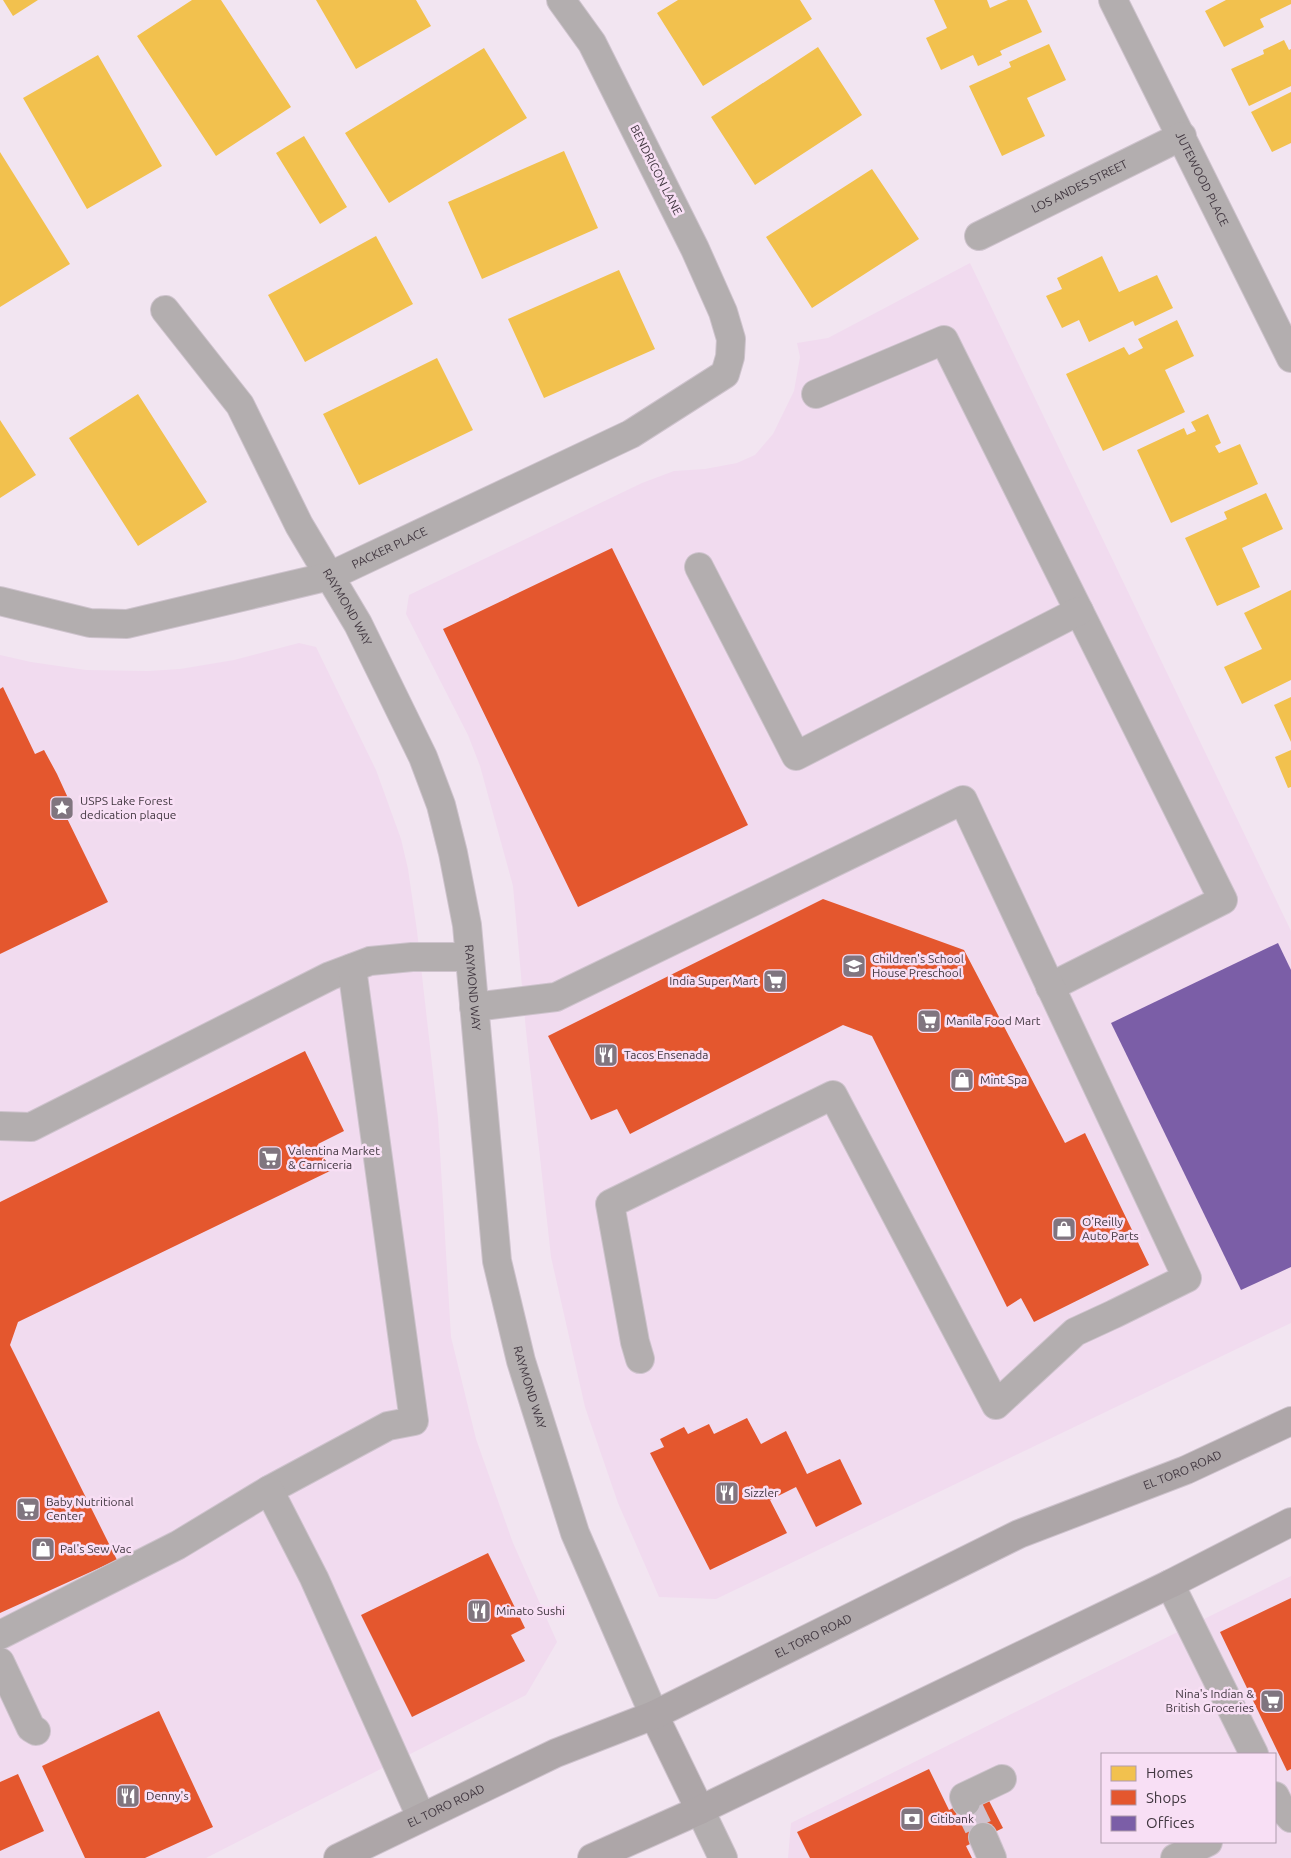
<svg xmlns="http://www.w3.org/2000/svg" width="1291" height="1858" font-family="Ubuntu,sans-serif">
<rect width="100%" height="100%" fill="#f2e5f1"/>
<!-- built -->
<path fill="#f1dbef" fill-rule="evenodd" d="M970 263 1291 931V1323L716 1599 659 1597 618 1503 585 1407 551 1257 526 1031 513 886 480 766 468 735 406 614 409 595 642 483 674 471 705 469 737 463 755 455 773 434 794 391 800 357 797 343 828 338Z
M299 643 316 647 376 770 401 839 408 869 417 931 438 1118 451 1337 476 1439 513 1543 557 1642 526 1695 206 1858H0V655L31 662 86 670 148 671 180 669 234 660Z
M1291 1576V1858H788L791 1823ZM1102 1754H1275V1842H1102Z"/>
<!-- homes -->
<path fill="#f2c14e" d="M3 0H38L13 16Z
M192 0H221L291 107 216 156 137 36Z
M316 0H416L431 26 356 69Z
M678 0H800L812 19 703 86 657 13Z
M934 0H987L990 8 1008 0H1027L1042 32 1000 51 1002 55 978 66 973 55 941 70 926 38 947 28Z
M1226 0H1291V4L1260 19 1264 27 1224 47 1205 11Z
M1284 40 1289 50 1291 49V86L1249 106 1231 69 1264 54 1263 50Z
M1049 44 1066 80 1027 98 1045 136 1002 156 969 86 1011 67 1009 62Z
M818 47 862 115 755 185 711 117Z
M484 48 527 118 389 203 345 133Z
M98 55 162 166 87 209 23 98Z
M1291 92V143L1272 152 1251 112Z
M304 136 347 207 320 224 276 153Z
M564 151 598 228 482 279 448 202Z
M0 152 70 264 0 307Z
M872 169 919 239 812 308 766 237Z
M376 236 413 304 305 362 268 295Z
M1102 256 1119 292 1157 275 1173 308 1135 326 1133 321 1089 342 1079 320 1062 328 1046 296 1062 289 1057 278Z
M619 270 655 349 544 398 508 319Z
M1177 320 1194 356 1165 370 1185 412 1103 451 1066 374 1124 347 1129 355 1143 348 1138 339Z
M437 358 473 430 359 485 323 414Z
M138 394 207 502 138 546 69 438Z
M1208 414 1221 443 1215 446 1219 453 1240 444 1258 484 1171 523 1137 450 1184 428 1187 435 1196 431 1191 422Z
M0 420 36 475 0 498Z
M1266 493 1283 529 1242 548 1260 587 1217 606 1185 538 1227 519 1224 512Z
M1291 590V680L1242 704 1224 667 1262 649 1244 613Z
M1291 697V742L1274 705Z
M1291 750V787L1288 788 1275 757Z"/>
<!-- shops -->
<path fill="#e4572e" d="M612 548 748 825 578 907 443 629Z
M3 687 35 754 44 750 57 774 68 798 59 802 108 902 0 954V689Z
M823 899 964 950 1065 1143 1085 1133 1149 1265 1034 1322 1021 1298 1007 1307 872 1036 843 1025 630 1134 617 1109 591 1120 548 1036Z
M305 1051 344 1131 318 1144 330 1171 18 1322 10 1345 117 1560 0 1613V1202Z
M747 1418 761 1444 786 1431 807 1474 840 1459 862 1504 816 1527 796 1487 770 1500 787 1533 710 1570 650 1453 664 1447 660 1439 684 1427 688 1434 709 1424 714 1434Z
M488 1553 525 1628 511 1635 525 1661 412 1717 361 1615Z
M1291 1598V1769L1287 1771 1220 1632Z
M159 1711 213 1827 145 1858H85L42 1766Z
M929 1769 949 1810 985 1793 1003 1828 966 1846 972 1858H810L797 1832Z
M18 1774 44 1831 0 1851V1782Z"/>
<!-- offices -->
<path fill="#7b5ea7" d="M1278 943 1291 970V1267L1241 1290 1111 1023Z"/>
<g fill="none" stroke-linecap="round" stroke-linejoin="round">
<!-- minor-tunnel -->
<path stroke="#cfc2ce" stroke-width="28" stroke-dasharray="28 14" stroke-linecap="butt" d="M966 1802 983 1837"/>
<!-- minor casing -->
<g stroke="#cec3cd" stroke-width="30">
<g id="minor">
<path id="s1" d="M1113 0 1291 358"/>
<path id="s2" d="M979 236 1182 136"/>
<path id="s3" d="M165 310 240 405 299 525 358 624 423 757 441 805 453 853 467 925 497 1261 521 1361 575 1533 654 1715"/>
<path d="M816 394 944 340 1223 900 1050 987"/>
<path d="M699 567 796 756 1079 611"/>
<path id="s4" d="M0 601 90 623 127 624 330 576 631 434 725 374 730 357 731 339 723 312 695 249 592 43 561 0"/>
<path d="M474 1007 556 997 963 800 1187 1278 1114 1314 1075 1332 996 1405 833 1095 610 1204 635 1342 640 1359"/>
<path d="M0 1126 31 1127 330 976 370 961 412 957H469"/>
<path d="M269 1490 388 1426 414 1421 352 968"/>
<path d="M1170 1584 1254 1754"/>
<path d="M0 1635 178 1545 269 1490 314 1578 421 1817"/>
<path d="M0 1662 31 1728 36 1731"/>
<path d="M1275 1796 1280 1806 1291 1818"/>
<path d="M966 1802 964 1797 1002 1779"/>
<path d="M700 1810 723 1858"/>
<path d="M983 1837 992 1858"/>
<path d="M1175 1858 1208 1842"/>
</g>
</g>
<!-- major casing -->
<g stroke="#cec3cd" stroke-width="30">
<g id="major">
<path d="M654 1715 700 1810"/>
<path id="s5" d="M338 1858 556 1753 654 1715 1019 1534 1186 1470 1291 1421"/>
<path d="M592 1858 700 1810 1170 1584 1291 1522"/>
</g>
</g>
<!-- minor -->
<use href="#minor" stroke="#b3aeaf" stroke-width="28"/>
<!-- major -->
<use href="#major" stroke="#ada6a8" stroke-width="28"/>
</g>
<!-- icons -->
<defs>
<g id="sight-square" transform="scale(1.25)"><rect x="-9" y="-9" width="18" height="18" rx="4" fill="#80757f" stroke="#f8dff5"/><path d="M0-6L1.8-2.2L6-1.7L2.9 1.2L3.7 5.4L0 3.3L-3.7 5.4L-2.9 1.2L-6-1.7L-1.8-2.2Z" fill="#fff"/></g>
<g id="school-square" transform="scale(1.25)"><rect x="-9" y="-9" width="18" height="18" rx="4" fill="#80757f" stroke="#f8dff5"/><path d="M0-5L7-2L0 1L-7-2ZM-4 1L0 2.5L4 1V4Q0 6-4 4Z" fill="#fff"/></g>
<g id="supermarket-square" transform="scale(1.25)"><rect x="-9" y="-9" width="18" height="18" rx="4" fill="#80757f" stroke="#f8dff5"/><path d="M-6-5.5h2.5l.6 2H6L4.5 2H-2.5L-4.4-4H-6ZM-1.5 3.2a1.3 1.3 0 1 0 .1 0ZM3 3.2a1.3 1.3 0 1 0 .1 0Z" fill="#fff"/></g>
<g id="restaurant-square" transform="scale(1.25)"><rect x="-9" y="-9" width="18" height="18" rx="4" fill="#80757f" stroke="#f8dff5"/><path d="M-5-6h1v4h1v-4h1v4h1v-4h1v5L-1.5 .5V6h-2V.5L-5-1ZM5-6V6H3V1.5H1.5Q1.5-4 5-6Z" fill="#fff"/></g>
<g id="shop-square" transform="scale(1.25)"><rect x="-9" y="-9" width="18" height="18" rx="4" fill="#80757f" stroke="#f8dff5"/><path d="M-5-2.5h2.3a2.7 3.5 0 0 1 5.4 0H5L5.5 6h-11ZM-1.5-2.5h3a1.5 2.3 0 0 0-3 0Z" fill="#fff"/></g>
<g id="bank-square" transform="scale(1.25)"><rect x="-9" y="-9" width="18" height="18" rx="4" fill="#80757f" stroke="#f8dff5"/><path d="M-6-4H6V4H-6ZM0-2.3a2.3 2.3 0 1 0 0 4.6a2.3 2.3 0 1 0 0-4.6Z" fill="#fff"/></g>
</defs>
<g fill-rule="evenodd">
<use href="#sight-square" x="62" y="808"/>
<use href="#school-square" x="854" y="966"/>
<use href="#supermarket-square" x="775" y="981"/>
<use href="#supermarket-square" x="929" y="1021"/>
<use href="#restaurant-square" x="606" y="1055"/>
<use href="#shop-square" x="962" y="1080"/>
<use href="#supermarket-square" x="270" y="1158"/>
<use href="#shop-square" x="1064" y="1229"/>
<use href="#restaurant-square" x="727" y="1493"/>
<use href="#supermarket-square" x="28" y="1509"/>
<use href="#shop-square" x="43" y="1549"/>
<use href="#restaurant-square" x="479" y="1611"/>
<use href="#supermarket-square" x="1272" y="1701"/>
<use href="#restaurant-square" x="128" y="1796"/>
<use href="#bank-square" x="912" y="1819"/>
</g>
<g text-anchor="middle" stroke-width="5" stroke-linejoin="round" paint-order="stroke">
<!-- street labels -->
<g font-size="12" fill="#423841" stroke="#f8dff5">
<text transform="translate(656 170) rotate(63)" y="4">BENDRICON LANE</text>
<text dy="4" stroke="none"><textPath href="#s1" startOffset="200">JUTEWOOD PLACE</textPath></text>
<text dy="4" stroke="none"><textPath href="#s2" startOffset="112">LOS ANDES STREET</textPath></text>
<text dy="4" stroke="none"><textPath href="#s4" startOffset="404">PACKER PLACE</textPath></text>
<text dy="4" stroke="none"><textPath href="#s3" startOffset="350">RAYMOND WAY</textPath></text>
<text dy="4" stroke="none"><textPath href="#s3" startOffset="755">RAYMOND WAY</textPath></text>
<text dy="4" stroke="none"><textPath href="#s3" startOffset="1160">RAYMOND WAY</textPath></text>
<text dy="4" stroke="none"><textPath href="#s5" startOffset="930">EL TORO ROAD</textPath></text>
<text dy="4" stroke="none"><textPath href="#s5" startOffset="525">EL TORO ROAD</textPath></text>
<text dy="4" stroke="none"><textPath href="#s5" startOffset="120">EL TORO ROAD</textPath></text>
</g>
<!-- poi labels -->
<g font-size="12" fill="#423841" stroke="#f8dff5" text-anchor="start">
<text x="80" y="805">USPS Lake Forest<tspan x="80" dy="14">dedication plaque</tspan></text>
<text x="872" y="963">Children's School<tspan x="872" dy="14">House Preschool</tspan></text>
<text x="758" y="985" text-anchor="end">India Super Mart</text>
<text x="946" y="1025">Manila Food Mart</text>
<text x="624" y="1059">Tacos Ensenada</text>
<text x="980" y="1084">Mint Spa</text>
<text x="288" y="1155">Valentina Market<tspan x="288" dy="14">&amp; Carniceria</tspan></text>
<text x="1082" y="1226">O'Reilly<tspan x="1082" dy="14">Auto Parts</tspan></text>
<text x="744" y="1497">Sizzler</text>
<text x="46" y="1506">Baby Nutritional<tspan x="46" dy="14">Center</tspan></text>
<text x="60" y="1553">Pal's Sew Vac</text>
<text x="496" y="1615">Minato Sushi</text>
<text x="1254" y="1698" text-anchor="end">Nina's Indian &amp;<tspan x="1254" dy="14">British Groceries</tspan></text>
<text x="146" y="1800">Denny's</text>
<text x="930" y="1823">Citibank</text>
</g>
</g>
<!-- legend -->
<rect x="1101" y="1753" width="175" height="90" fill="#f8dff5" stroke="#af9cad"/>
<rect x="1111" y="1766" width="25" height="15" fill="#f2c14e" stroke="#af9cad"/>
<text x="1146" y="1778" font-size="15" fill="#423841">Homes</text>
<rect x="1111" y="1790" width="25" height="15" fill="#e4572e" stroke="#af9cad"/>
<text x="1146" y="1803" font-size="15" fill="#423841">Shops</text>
<rect x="1111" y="1816" width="25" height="15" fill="#7b5ea7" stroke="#af9cad"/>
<text x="1146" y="1828" font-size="15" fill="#423841">Offices</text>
</svg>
